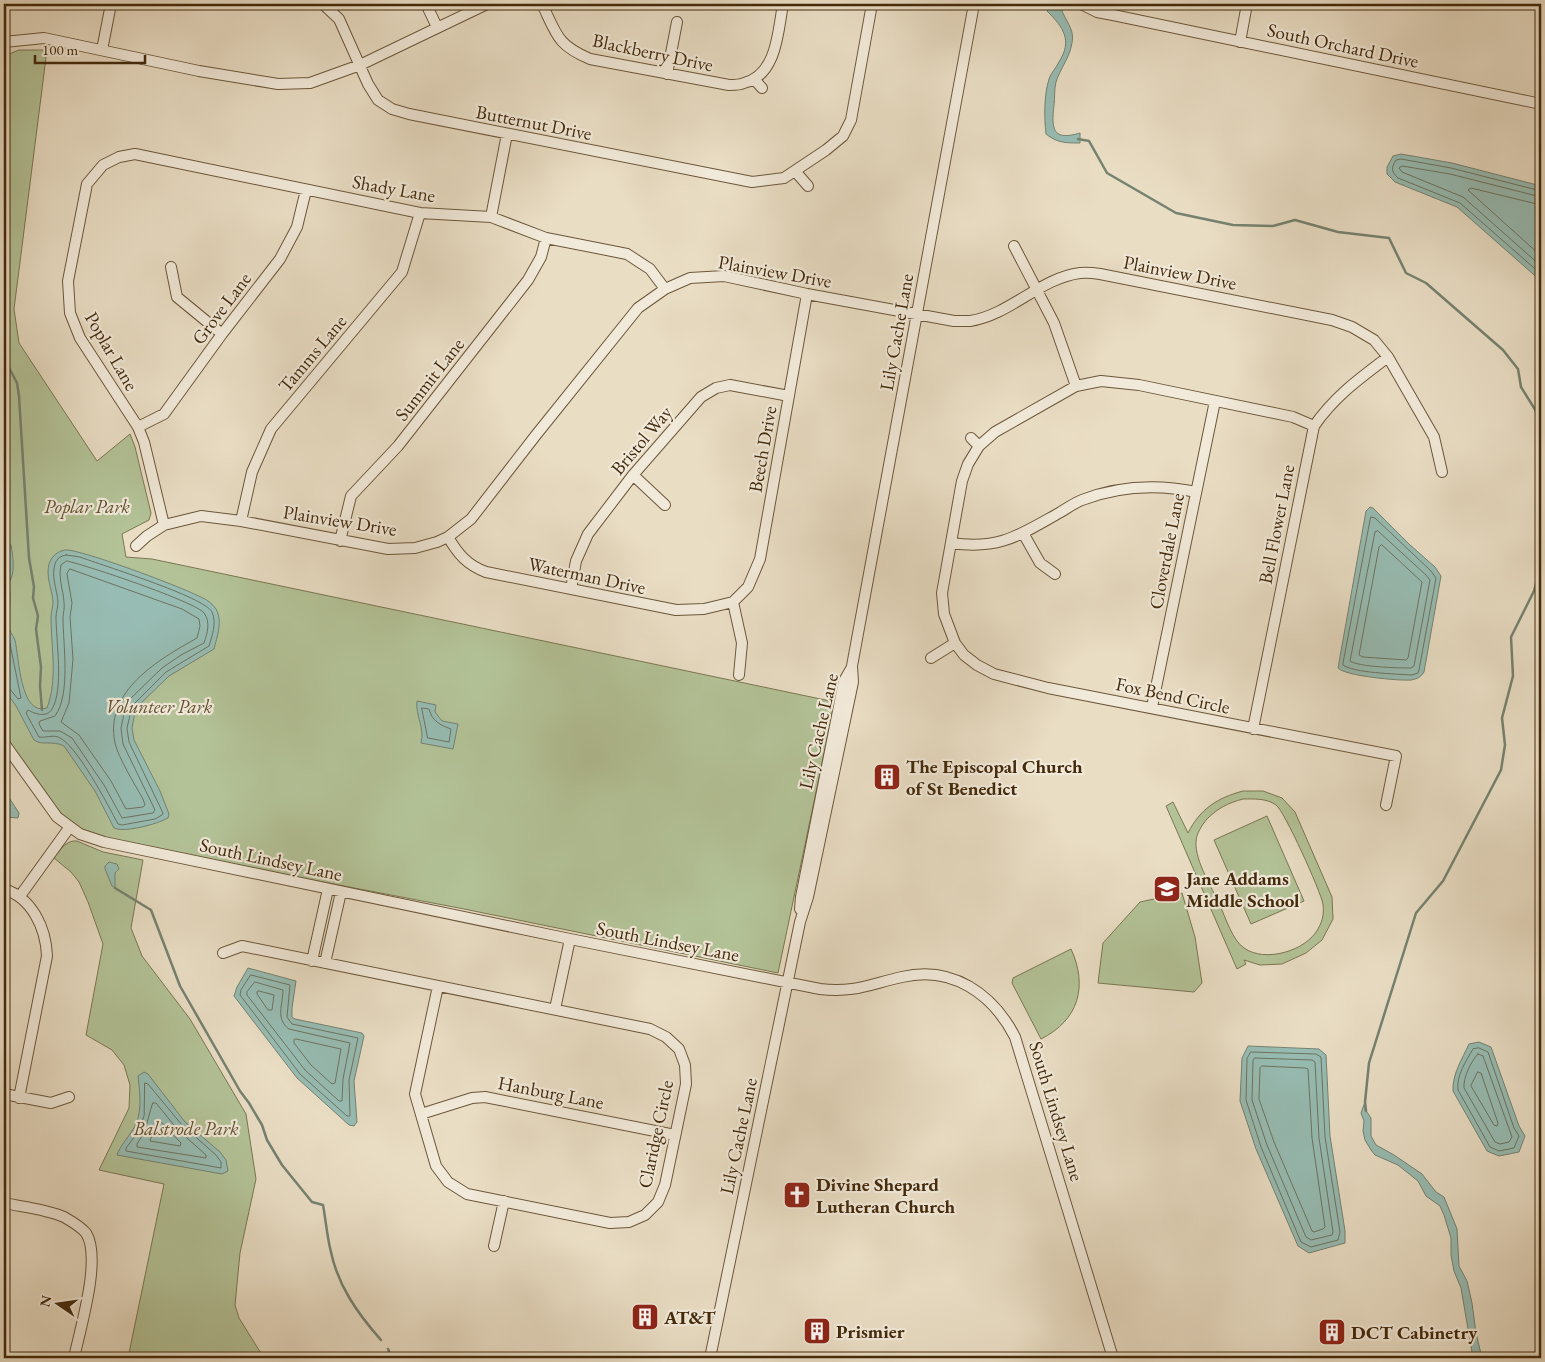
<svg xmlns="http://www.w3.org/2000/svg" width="1545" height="1362" font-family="'EB Garamond',serif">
<rect width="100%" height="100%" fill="#e9ddc4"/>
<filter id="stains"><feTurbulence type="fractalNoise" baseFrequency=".004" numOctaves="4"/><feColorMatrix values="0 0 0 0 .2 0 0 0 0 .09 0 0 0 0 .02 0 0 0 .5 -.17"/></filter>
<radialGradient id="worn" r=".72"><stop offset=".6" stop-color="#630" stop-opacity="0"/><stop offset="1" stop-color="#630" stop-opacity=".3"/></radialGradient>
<!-- green -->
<path fill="#b3c297" stroke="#7b7652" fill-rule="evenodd" d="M19 50H47L14 309 19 343 97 461 130 434 135 447 151 513 149 520 122 534 126 557 152 559 835 702 778 973 464 909 83 836 57 817 4 733V56Z
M1243 791H1263L1282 798 1295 812 1332 897 1333 919 1322 940 1306 953 1282 964 1260 965 1244 960 1246 964 1237 969 1166 806 1173 802 1188 833C1200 809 1217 798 1243 791ZM1243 799C1254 799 1266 798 1276 805 1284 810 1321 892 1323 904 1324 914 1323 920 1318 929 1306 951 1265 963 1244 948 1233 941 1225 917 1220 905 1212 888 1195 861 1196 842 1196 834 1202 825 1207 819 1218 808 1228 803 1243 799Z
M1267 816 1304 901 1251 924 1214 840Z
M73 841H77L103 852 143 860 131 928 142 956 190 1019 246 1114 256 1179 240 1253 235 1305 239 1318 264 1358H128L164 1184 99 1170 129 1108 130 1085 124 1065 112 1050 86 1035 103 944 88 902 79 882 71 872 54 858C59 851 64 843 73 841Z
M1182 893 1195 937 1202 983 1194 992 1098 983 1103 943 1140 902Z
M1071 949C1088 986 1079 1020 1041 1039L1012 983 1013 978Z"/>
<!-- water -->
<path fill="#97bcb3" stroke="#758270" d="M1049 4H1061C1060 16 1076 27 1072 43 1070 57 1060 69 1056 82 1054 90 1055 98 1054 105 1051 130 1053 141 1080 133V143C1066 143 1057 143 1046 134 1044 117 1044 95 1049 79 1051 73 1056 68 1059 62 1073 40 1063 27 1047 11Z
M1401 154 1452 163 1541 186V281L1457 207 1395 182 1387 174V167L1393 156Z
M1370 507 1373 508 1409 544 1435 567 1441 576 1424 672C1421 677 1417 679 1411 680 1399 681 1345 676 1338 668L1366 511Z
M4 542 11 545C13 557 16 574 8 584 13 598 7 611 8 626 9 631 13 635 15 640 19 657 20 717 47 708 58 679 51 647 51 617 51 612 53 607 53 602 52 588 43 571 52 558 55 554 59 551 65 550 78 548 194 591 208 601 210 602 214 606 216 609 223 621 217 637 214 649L169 676 138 706 134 717 132 728 134 740 160 791 169 814 168 818C157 824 125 833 114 828L95 791 64 746C52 740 42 746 34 740L16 706 4 689Z
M417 701 436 705 435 712 442 721 458 724 453 749 421 743C425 728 415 715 417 701Z
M4 790 19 813 18 818 4 817Z
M109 862 117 864 119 869 115 873V888L112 886 105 869V866Z
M248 968 296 981 292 1008V1017L295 1019 362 1033 364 1036 354 1081 357 1122 354 1126 349 1125 297 1078 234 996 237 987Z
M1479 1042 1491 1047 1519 1126 1525 1136 1519 1152 1499 1156 1487 1151 1453 1091C1452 1075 1462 1059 1469 1044Z
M1248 1046 1319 1049 1326 1055 1330 1136 1345 1231V1243L1309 1253 1298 1246 1256 1149 1240 1101 1242 1058Z
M144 1072 148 1074 185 1122 220 1152 226 1160 228 1171 222 1174 117 1155C120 1146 127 1139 132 1131 143 1115 140 1095 138 1076Z
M1365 1102V1109L1371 1118V1136L1376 1145 1394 1155 1422 1174 1436 1192 1444 1197 1457 1229 1459 1266 1467 1281 1472 1303 1476 1333 1482 1358H1473L1461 1288 1454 1271 1451 1255V1238L1444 1215 1440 1206 1426 1196 1418 1181 1398 1165 1375 1155 1371 1150 1365 1140 1363 1131 1364 1121 1361 1113Z"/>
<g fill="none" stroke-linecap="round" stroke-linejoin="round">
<!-- shore -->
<path stroke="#6d7360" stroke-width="1" d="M1541 191 1451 168 1401 159 1396 160C1391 168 1391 171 1398 178L1460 203 1541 274
M1541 197 1450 174 1402 166 1399 168 1402 172 1463 197 1541 266
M1541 205 1471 188 1468 190 1541 256
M1371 517 1375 518 1431 571 1436 578 1419 670 1418 673 1412 675C1397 674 1353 673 1343 665Z
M1378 531 1426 575 1430 580 1414 666 1411 668C1398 668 1359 667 1350 661L1375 532Z
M1382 545 1422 582 1408 658 1406 660 1363 657 1359 655 1379 547Z
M66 555 80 557C101 565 205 597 212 612 217 623 212 636 209 646L166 672 135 703 130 715 127 728 129 742 163 813 162 815 155 819 122 825 118 824C109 807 76 743 58 737 52 735 45 738 39 737L26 713 28 710C35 714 47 718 52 709 64 689 56 641 56 617 56 612 58 607 58 602 57 589 51 577 55 564 57 558 61 556 66 555Z
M67 561C86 565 196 602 204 613 211 622 207 634 204 643L181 655 162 668 130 699 124 714 121 728 123 744 155 810 153 813 122 818 104 785 72 738 60 731H43L39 724 40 721 55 716C71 694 63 644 63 618 63 613 65 608 64 602 63 589 58 578 61 565Z
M70 569 182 609 199 619 200 626 197 638C158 660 104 691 115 743 118 757 135 785 143 799L145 805 143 807 126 809 111 781 79 735 61 722 69 703 73 659 70 617 72 603 67 574Z
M4 630 9 639 21 698 18 699 9 688 4 686
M422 708 429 709C432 721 440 725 451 729L449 742 428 738Z
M251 975 290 985 287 1017 292 1024 358 1038 349 1080 350 1116H347L300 1074 240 995 241 990Z
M255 982 283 990C283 1004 275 1019 289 1029L350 1043 343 1079 342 1101H339L305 1070 247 995V992Z
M259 991 274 995 272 1010H268L257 994V992Z
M296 1039 341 1049 335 1083 332 1084 311 1065 294 1043V1040Z
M1479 1048 1488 1052 1514 1128 1519 1136 1514 1148 1499 1151 1490 1147 1458 1090C1456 1076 1466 1061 1473 1049Z
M1251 1052 1316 1054 1321 1057 1325 1137 1340 1232 1338 1240 1311 1247 1301 1242 1261 1147 1246 1100 1247 1059Z
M1478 1054 1483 1056 1512 1137 1509 1142 1500 1144 1495 1142 1464 1088C1463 1078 1471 1061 1478 1054Z
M1255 1058 1312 1060 1315 1062 1319 1138 1333 1232 1332 1235 1311 1240 1306 1237 1267 1145 1252 1100 1253 1061Z
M1262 1066 1305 1068 1308 1069 1312 1138 1325 1227 1323 1229 1314 1232 1312 1231 1274 1142 1259 1099 1260 1068Z
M1478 1072 1481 1073 1498 1123 1497 1126 1494 1125 1471 1086Z
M145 1083 148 1084 182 1125 216 1155 221 1162V1168L126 1151V1148L138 1132 144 1116Z
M153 1103H156L178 1130 206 1155V1158L137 1147V1144L144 1133Z
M159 1120 181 1143 180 1146 150 1141 156 1122Z"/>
<!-- stream -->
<path stroke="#758270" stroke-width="2.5" d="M1078 139 1089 141 1107 173 1176 213 1233 225 1273 226 1295 220 1338 232 1389 238 1406 273 1426 283 1503 350 1518 369 1521 387 1541 419
M4 335 6 362 17 383 19 396 29 558 34 587 33 598 38 616 36 629 41 667 40 686 42 710
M115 888 151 910 180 986 240 1091 249 1103 262 1125 267 1140 282 1165 312 1202 323 1205C326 1221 327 1237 331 1252 338 1286 358 1314 381 1340
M1366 1111 1365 1102 1369 1063 1416 913 1443 881 1501 770 1505 745 1502 718 1513 676 1511 637 1534 591 1541 565
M388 1349 392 1358"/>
<!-- minor casing -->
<g stroke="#6c573a" stroke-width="12">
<path id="minor" d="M323 4 339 19 368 84 378 100 392 109 409 114 752 182 784 178 826 150 843 136 851 120 872 4
M426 4 437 27
M542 4C557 35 557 45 590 59L729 85C734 85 740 85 744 83 777 75 778 31 783 4
M1081 4 1097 12 1113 15 1541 104
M4 42 44 38 199 71 278 84 310 83 360 65 487 4
M1240 42 1247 4
M102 50 111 4
M667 74 677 22
M754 79 762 88
M795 171 808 186
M491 217 507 134
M1014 246 1054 323 1076 386
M171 267 177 297 222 334
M1314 426 1293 417 1139 385 1101 381 1076 386 995 432 979 446 968 464 962 481 942 593 944 614 955 643 964 655 977 665 994 674 1048 688 1396 756 1386 805
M138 427 164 414 222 334 280 259 297 227 306 190
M971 438 979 446
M633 475 665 505
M241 521 252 472 271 429 402 272 420 213
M164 525 144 442 138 427 80 338 70 313 68 281 87 184 103 165 119 157 135 154 420 213 491 217 546 238 627 254 650 269 665 289
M1023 533 1040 563 1055 574
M448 537C458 554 467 565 486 572L676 610 704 609 733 602
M340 541 351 496 398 446 528 280 541 257 546 238
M951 543C999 550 1018 536 1059 513 1066 509 1074 503 1082 500 1119 486 1157 484 1196 492
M136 546 147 536 164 525 201 516 241 521 388 549 415 548 437 542 448 537 471 519 536 435 638 308 665 289 690 278 724 276 807 294 954 321C959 321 965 321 970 321 1010 315 1040 278 1080 273 1087 272 1094 273 1100 274L1332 320 1352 327 1374 340 1388 357 1434 437 1442 472
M571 589 576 561 588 534 633 475 701 397 716 388 730 385 789 396
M733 602 748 587 760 559 807 294
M733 602 742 643 739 675
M931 658 955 643
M1152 707 1215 401
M1253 729 1314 426C1335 396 1359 379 1388 357
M4 743 57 817 80 834 104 842 570 939 820 989C855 993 870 984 902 977 952 965 993 994 1015 1037L1113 1358
M4 889C32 898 46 928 47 956L19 1098
M20 896 69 828
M800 909 801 897 844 681 852 667
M223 953 242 946 650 1029 666 1037 679 1049 685 1065 686 1084 665 1185 658 1202 645 1215 629 1222 610 1223 467 1194 448 1182 436 1166 415 1094 438 986
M312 961 328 889
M325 963 341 892
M555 1009 570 939
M4 1094 51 1103 69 1097
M421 1114 472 1098 485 1097 675 1135
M4 1203C23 1207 46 1209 64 1217 71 1221 81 1227 86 1233 102 1258 80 1329 74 1358
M494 1246 504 1201
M710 1358 800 922 808 897 853 682 852 666 974 4"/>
</g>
<!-- minor -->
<use href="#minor" stroke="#f1e9d9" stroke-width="10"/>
</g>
<!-- icons -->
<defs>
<g id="building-square" transform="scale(1.4375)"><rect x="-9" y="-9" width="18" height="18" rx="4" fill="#8f2418" stroke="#f1e9d9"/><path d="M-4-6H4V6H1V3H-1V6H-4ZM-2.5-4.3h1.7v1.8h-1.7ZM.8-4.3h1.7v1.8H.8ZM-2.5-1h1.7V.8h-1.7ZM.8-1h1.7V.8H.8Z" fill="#fff"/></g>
<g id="school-square" transform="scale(1.4375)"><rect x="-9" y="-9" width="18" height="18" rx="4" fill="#8f2418" stroke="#f1e9d9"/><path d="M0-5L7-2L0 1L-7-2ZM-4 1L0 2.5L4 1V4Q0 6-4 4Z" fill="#fff"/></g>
<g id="church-square" transform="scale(1.4375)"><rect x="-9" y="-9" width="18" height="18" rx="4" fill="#8f2418" stroke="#f1e9d9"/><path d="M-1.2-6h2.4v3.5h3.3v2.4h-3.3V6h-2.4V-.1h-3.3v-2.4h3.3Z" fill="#fff"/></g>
</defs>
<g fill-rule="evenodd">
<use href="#building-square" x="887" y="777"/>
<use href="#school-square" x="1167" y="889"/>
<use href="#church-square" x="797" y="1195"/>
<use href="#building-square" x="645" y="1317"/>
<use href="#building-square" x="817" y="1331"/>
<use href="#building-square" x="1332" y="1332"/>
</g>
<g text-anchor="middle" stroke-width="4.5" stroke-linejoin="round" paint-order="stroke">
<!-- street labels -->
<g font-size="19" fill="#432a0c" stroke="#f1e9d9">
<text transform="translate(1343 45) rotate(12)" y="7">South Orchard Drive</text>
<text transform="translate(653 52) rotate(12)" y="7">Blackberry Drive</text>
<text transform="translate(534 122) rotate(11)" y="7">Butternut Drive</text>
<text transform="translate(394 188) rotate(10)" y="7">Shady Lane</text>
<text transform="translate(775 271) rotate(10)" y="7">Plainview Drive</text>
<text transform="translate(1180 272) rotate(11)" y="7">Plainview Drive</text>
<text transform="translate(221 308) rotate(-53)" y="7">Grove Lane</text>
<text transform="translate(896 332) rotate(-80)" y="7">Lily Cache Lane</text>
<text transform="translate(112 351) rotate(60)" y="7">Poplar Lane</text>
<text transform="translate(312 353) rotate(-50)" y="7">Tamms Lane</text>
<text transform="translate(429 379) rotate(-52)" y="7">Summit Lane</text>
<text transform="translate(641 440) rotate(-50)" y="7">Bristol Way</text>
<text transform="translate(762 449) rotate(-80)" y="7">Beech Drive</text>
<text transform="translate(340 520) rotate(9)" y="7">Plainview Drive</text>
<text transform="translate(1276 524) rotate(-79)" y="7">Bell Flower Lane</text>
<text transform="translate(1166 551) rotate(-79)" y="7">Cloverdale Lane</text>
<text transform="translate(587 575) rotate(12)" y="7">Waterman Drive</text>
<text transform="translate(1173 695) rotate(12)" y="7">Fox Bend Circle</text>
<text transform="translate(818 731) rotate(-77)" y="7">Lily Cache Lane</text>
<text transform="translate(271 859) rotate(12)" y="7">South Lindsey Lane</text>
<text transform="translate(668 941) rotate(11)" y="7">South Lindsey Lane</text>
<text transform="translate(551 1092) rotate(11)" y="7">Hanburg Lane</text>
<text transform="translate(1057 1111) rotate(73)" y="7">South Lindsey Lane</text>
<text transform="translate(655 1134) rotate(-78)" y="7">Claridge Circle</text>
<text transform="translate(738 1136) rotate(-78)" y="7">Lily Cache Lane</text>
</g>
<!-- park labels -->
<g font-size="19" font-style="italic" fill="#5f502f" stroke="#f1e9d9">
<text x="87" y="513">Poplar Park</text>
<text x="159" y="713">Volunteer Park</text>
<text x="186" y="1135">Balstrode Park</text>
</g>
<!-- poi labels -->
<g font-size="19" font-weight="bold" fill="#432a0c" stroke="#f1e9d9" text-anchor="start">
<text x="906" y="773">The Episcopal Church<tspan x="906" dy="22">of St Benedict</tspan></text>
<text x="1186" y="885">Jane Addams<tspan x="1186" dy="22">Middle School</tspan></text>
<text x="816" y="1191">Divine Shepard<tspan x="816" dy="22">Lutheran Church</tspan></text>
<text x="664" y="1324">AT&amp;T</text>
<text x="836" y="1338">Prismier</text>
<text x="1351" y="1339">DCT Cabinetry</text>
</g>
</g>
<!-- margin -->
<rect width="1545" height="1362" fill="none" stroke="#e9ddc4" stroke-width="20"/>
<rect x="5" y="5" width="1535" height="1352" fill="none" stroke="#432a0c" stroke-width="2.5"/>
<rect x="10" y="10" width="1525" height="1342" fill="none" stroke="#432a0c"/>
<!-- north arrow -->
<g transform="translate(58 1304) rotate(283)" stroke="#f1e9d9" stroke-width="4" paint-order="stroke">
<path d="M0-4L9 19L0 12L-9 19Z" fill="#432a0c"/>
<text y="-8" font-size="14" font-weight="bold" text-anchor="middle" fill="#432a0c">N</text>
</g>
<!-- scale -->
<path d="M35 55v8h110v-8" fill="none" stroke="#432a0c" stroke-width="2.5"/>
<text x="42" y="55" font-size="15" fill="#432a0c" stroke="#f1e9d9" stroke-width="4" paint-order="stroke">100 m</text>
<rect width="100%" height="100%" filter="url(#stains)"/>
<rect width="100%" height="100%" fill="url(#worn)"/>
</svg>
